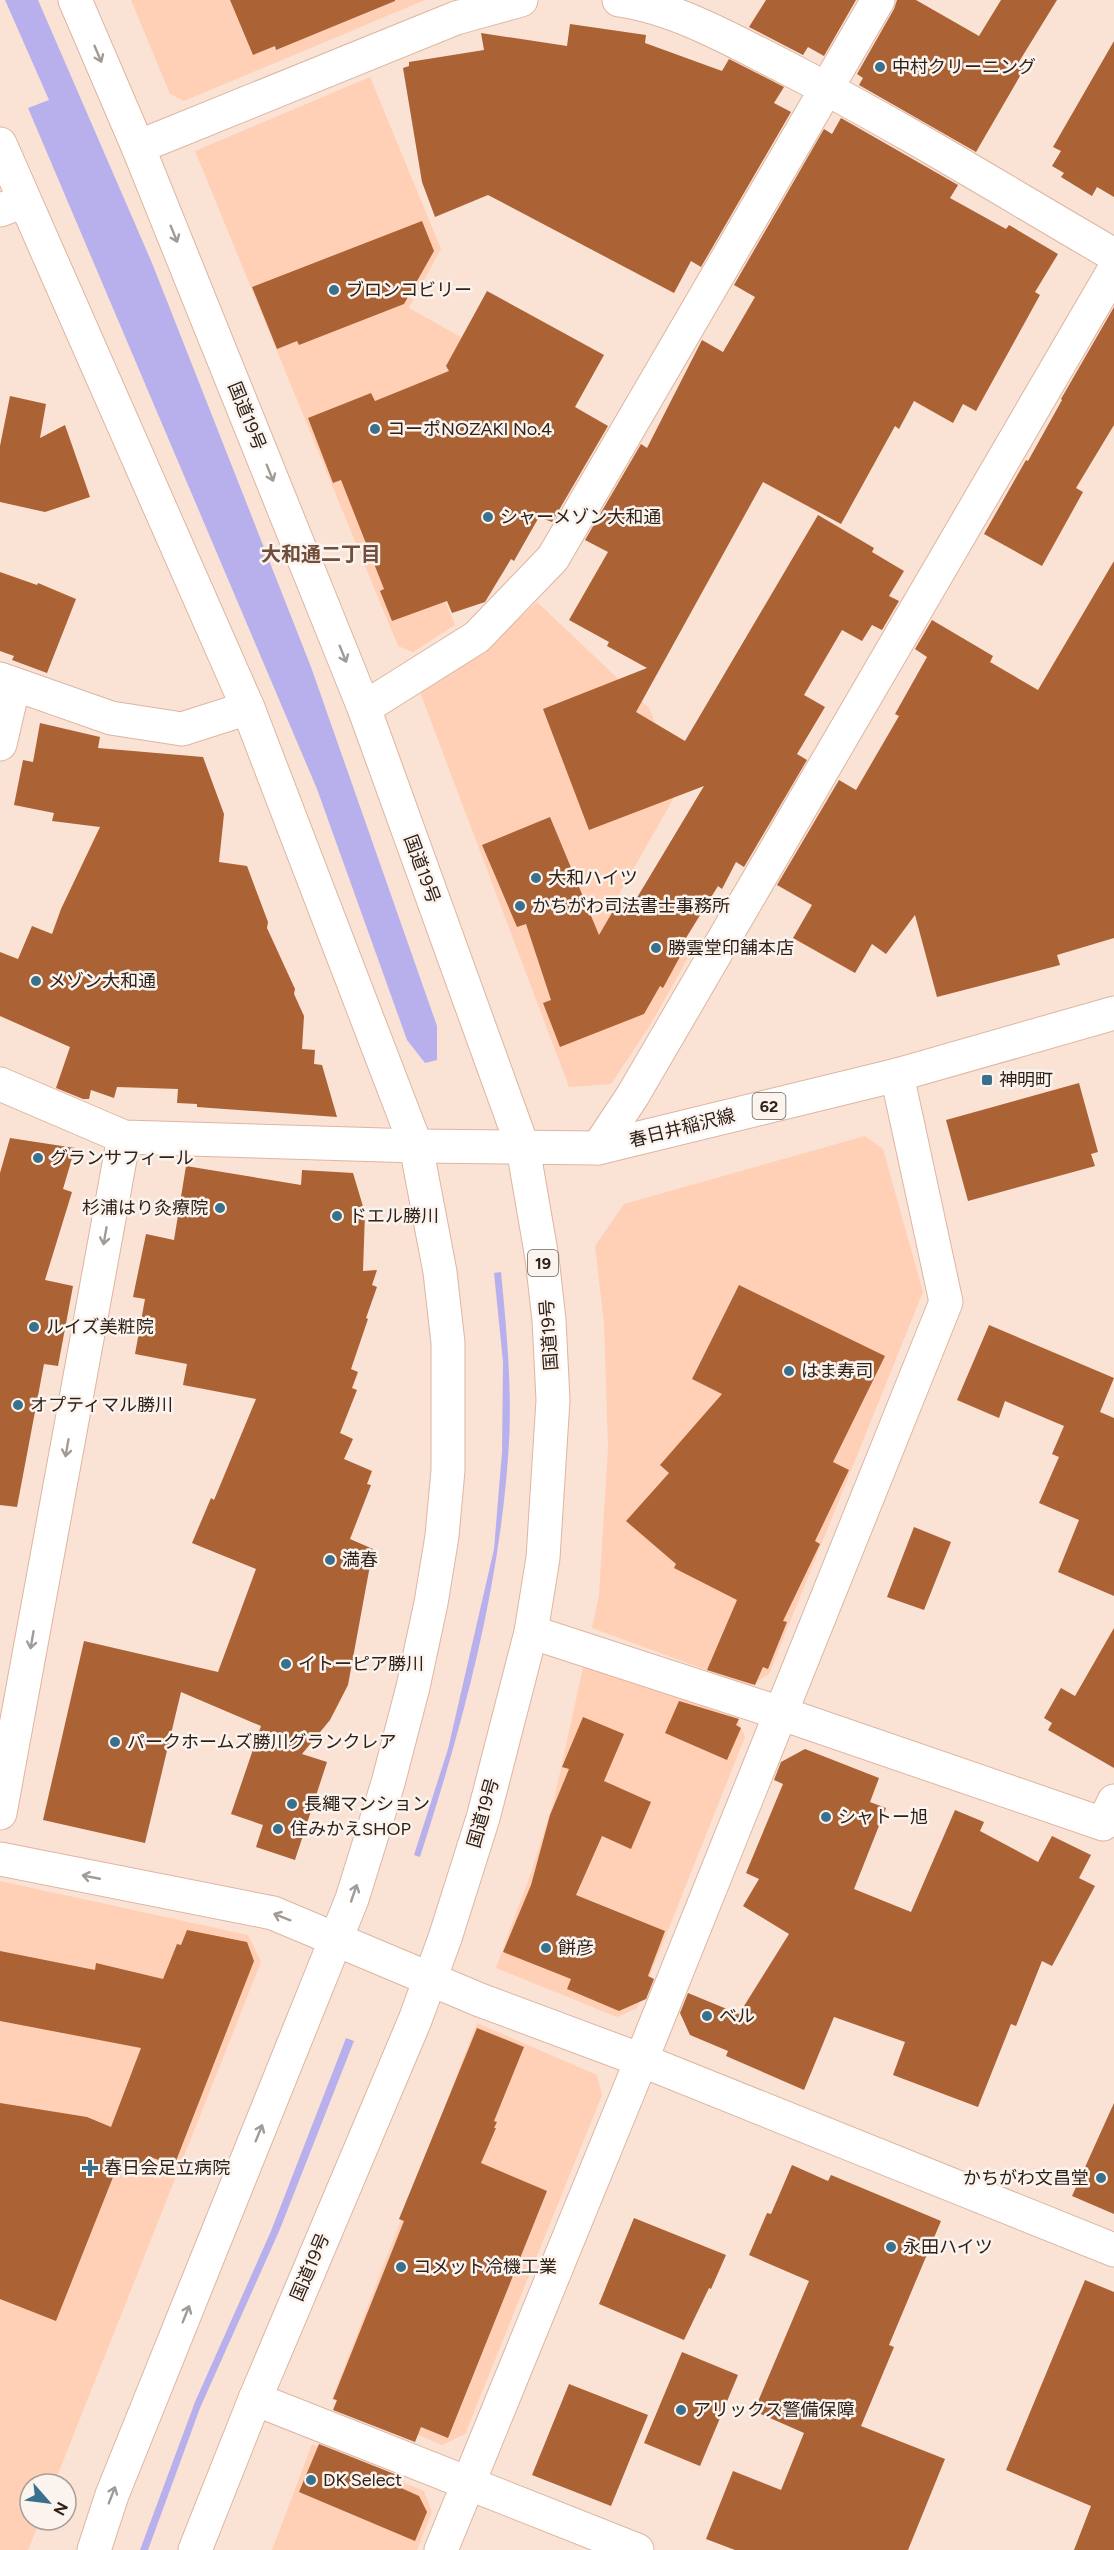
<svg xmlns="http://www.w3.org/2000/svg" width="1114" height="2550" font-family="Figtree,'Noto Sans JP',sans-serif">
<rect width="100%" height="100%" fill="#fae2d5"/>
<!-- built -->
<path fill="#ffd0b5" d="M131 0H425L184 101 170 94Z
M370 77 441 249 409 308 489 353 405 503 455 625 413 652 398 646 195 151Z
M537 602 649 708 680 787 610 910 689 956 649 1027 611 1084 569 1087 420 692 491 645Z
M865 1136 883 1149 923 1292 769 1674 750 1686 592 1628 599 1595 608 1448 604 1323 595 1246 624 1204Z
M584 1663 738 1719 745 1737 637 2008 617 2017 496 1968 532 1870 554 1800Z
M0 1881 248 1935 261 1962 54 2484H30V2520H40L28 2550H0Z
M477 2023 597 2075 602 2095 465 2434 442 2445 332 2399Z
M312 2444 424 2491 432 2512 417 2550H272Z"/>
<!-- green -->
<path fill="#b8b0ec" d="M5 0H38L152 263 311 667 437 1026V1060L425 1063 407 1040 317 789 28 108 49 100Z
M501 1272C507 1334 513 1396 508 1458 498 1595 462 1727 420 1857L414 1855 448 1749 494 1549 502 1452 503 1362 494 1273Z
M346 2038 354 2041 280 2229 200 2408 148 2550H140L195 2402 271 2231Z"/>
<!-- building -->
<path fill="#ab6235" d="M230 0H395V1L276 50 275 46 253 55Z
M766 0H856L824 56 808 47 803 55 749 27Z
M897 0H916L979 36 1001 0H1057L1017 65 1024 69 976 152 859 85 863 78 857 74 894 9Z
M570 24 646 35 645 43 722 71 729 59 784 87 774 103 791 112 701 267 691 261 674 293 488 195 435 217 422 182 403 68 409 66V62L484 50 481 33 567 46Z
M1114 41V197L1097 187 1092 196 1061 177 1064 173 1052 166 1061 151 1053 147Z
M841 118 958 185 950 198 1006 229 1009 225 1058 254 1035 292 1040 295 976 411 963 404 953 423 914 401 899 429 895 426 841 524 763 482 636 712 685 741 818 515 874 548 872 552 904 571 889 596 899 601 882 630 872 625 862 641 842 630 804 695 825 707 797 754 807 760 744 867 736 862 722 889 718 886 678 951 682 953 663 988 660 986 644 1014 560 1047 543 1003 551 1000 526 924 517 927 482 845 550 817 599 935 620 899 632 906 704 786 589 830 543 709 647 668 607 646 609 642 569 620 608 552 585 540 641 444 647 448 702 340 723 352 755 297 734 285 824 129 832 134Z
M422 221 434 251 404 304 299 345 297 341 277 349 252 287Z
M487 291 604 355 575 407 608 426 552 522 539 517 514 561 511 559 485 602 452 613 447 601 392 621 380 591 384 589 341 480 333 483 308 418 371 393 375 401 449 371 446 366Z
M1114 307V425L1076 488 1083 492 1042 566 984 534 1026 460 1028 461 1062 400 1061 399Z
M10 396 46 404 40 438 65 425 90 497 45 512 0 502V446Z
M1114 561V938L1057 955 1060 965 937 997 915 915 886 954 872 944 855 973 793 938 812 905 777 885 839 780 856 790 899 716 895 714 927 657 915 649 932 620 993 656 990 662 1038 690Z
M0 572 37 585 38 583 76 599 47 673 12 660 14 656 0 651Z
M40 723 100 737 98 748 203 757 224 814 219 862 247 866 268 922 267 928 295 989 294 994 304 1016 302 1049 315 1050 314 1064 322 1065 337 1117 197 1107V1104L177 1103 178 1089 117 1087 114 1098 91 1090 89 1099H83L56 1088 70 1047 0 1016V952L18 959 32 926 52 934 61 909 100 827 52 821 54 813 14 805 23 760 33 762Z
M1079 1083 1098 1152 1091 1154 1095 1166 968 1201 946 1120Z
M10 1138 75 1148 63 1189 72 1192 45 1280 73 1286 58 1366 44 1364 17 1507 0 1505V1173Z
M186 1166 301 1185 302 1170 353 1173 365 1213 363 1271 377 1270 372 1285 377 1287 366 1318 368 1319 351 1369 358 1372 352 1388 357 1390 340 1433 353 1439 344 1459 372 1471 367 1484 371 1485 350 1539 373 1549 348 1685 330 1720 302 1754 327 1762 295 1860 256 1847 263 1825 231 1814 261 1726 181 1692 145 1843 43 1820 84 1641 218 1672 256 1569 192 1543 211 1498 214 1500 256 1399 183 1385 187 1364 135 1354 145 1299 133 1297 146 1234 174 1240Z
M739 1285 885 1356 833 1462 849 1470 815 1541 820 1544 783 1621 787 1622 768 1669 763 1667 755 1685 707 1670 737 1600 674 1568 676 1564 626 1521 669 1473 660 1465 722 1394 692 1379Z
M989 1325 1114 1378 1100 1412 1114 1418V1596L1058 1572 1079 1520 1039 1503 1059 1457 1052 1454 1064 1426 1005 1401 999 1418 957 1400Z
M914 1527 951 1542 924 1610 887 1597Z
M1114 1628V1768L1048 1730 1052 1723 1044 1718 1061 1688 1075 1696Z
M679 1701 739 1719 736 1725 741 1728 727 1760 665 1733Z
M583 1717 624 1734 604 1781 651 1802 631 1849 602 1836 576 1895 665 1931 648 1976 654 1979 646 1999 619 2011 567 1989 571 1979 503 1952 531 1885 550 1815 569 1769 562 1767Z
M805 1749 879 1778 870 1802 886 1808 854 1889 911 1912 955 1810 984 1822 980 1831 1038 1862 1052 1836 1091 1855 1079 1878 1095 1886 1052 1966 1042 1961 1016 2026 1011 2024 978 2107 893 2075 905 2042 834 2017 804 2090 726 2056 728 2051 690 2035 680 2013 688 1993 739 2014 789 1934 743 1906 759 1879 746 1873 783 1784 774 1780 781 1762Z
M187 1930 247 1942 254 1961 174 2166 148 2156 142 2172 119 2162 56 2321 0 2299V2103L87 2117 111 2127 141 2048 0 2021V1951L95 1970 96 1963 163 1979 177 1944 181 1945Z
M477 2028 524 2047 494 2121 497 2122 494 2128H496L481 2163 547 2191 448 2438 421 2427 415 2442 333 2410 337 2400 333 2399 404 2221 399 2219Z
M1114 2103V2214L1072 2196Z
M792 2165 828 2181 831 2175 941 2221 889 2345 894 2347 861 2426 945 2459 908 2550H735L706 2539 733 2471 781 2490 804 2433 754 2411 809 2281 749 2255 767 2213 771 2214Z
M634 2218 726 2255 711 2289 709 2288 684 2340 599 2304Z
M1085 2280 1114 2292V2550H1074L1091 2506 1006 2470Z
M682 2352 738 2375 700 2466 644 2443Z
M569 2384 648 2415 611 2506 532 2475Z
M319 2444 402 2477 399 2487 419 2496 427 2512 415 2541 299 2492Z"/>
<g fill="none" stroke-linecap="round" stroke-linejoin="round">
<!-- minor casing -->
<g stroke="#ddb6a1" stroke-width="35">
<path id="minor" d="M619 0C676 8 732 40 783 66 896 124 1004 191 1114 255
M138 147 456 18 521 0
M0 210 24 201
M0 679 111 718 182 729 248 708
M364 708 477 637 553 558 878 0
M0 744 14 684
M0 1084 124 1137 416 1146
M598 1148 633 1095 1114 270
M531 1632 780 1713 1103 1824 1114 1801
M0 1813 124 1137
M0 1859 273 1913 480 2000 641 2060 1114 2250
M255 2399 637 2550
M441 2550 632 2083 946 1302 897 1075"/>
</g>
<!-- major casing -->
<g stroke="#ddb6a1" stroke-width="35">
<path id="major" d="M416 1146 598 1148 897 1075 1114 1013"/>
</g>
<!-- highway casing -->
<g stroke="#ddb6a1" stroke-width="35">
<path id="highway" d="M75 0 138 147 364 708 523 1148 542 1258 549 1320 553 1400 543 1558 531 1632 483 1818 445 1938 415 2020 255 2399 195 2550
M0 144 248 708 416 1146 440 1272 448 1343V1470L442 1536 431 1603 413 1687 388 1783 352 1899 112 2495 94 2550"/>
</g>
<!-- minor -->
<use href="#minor" stroke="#fff" stroke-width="33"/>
<!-- major -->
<use href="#major" stroke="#fff" stroke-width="33"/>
<!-- highway -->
<use href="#highway" stroke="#fff" stroke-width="33"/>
</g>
<!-- one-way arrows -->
<defs><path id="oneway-shaft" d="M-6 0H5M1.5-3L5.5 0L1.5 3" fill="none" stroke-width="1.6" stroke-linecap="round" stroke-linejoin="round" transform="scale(1.5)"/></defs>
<g stroke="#a19b97">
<use href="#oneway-shaft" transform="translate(98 54) rotate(67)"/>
<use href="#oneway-shaft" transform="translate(174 234) rotate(68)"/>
<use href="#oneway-shaft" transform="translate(270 473) rotate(68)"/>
<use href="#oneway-shaft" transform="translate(343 654) rotate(68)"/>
<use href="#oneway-shaft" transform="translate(105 1236) rotate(100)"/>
<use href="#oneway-shaft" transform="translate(67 1448) rotate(100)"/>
<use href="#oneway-shaft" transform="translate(32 1640) rotate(100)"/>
<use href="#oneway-shaft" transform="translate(91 1877) rotate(-169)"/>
<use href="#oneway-shaft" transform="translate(354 1893) rotate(-71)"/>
<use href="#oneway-shaft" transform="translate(282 1917) rotate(-158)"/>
<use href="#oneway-shaft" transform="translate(259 2133) rotate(-68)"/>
<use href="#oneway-shaft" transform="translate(186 2314) rotate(-68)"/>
<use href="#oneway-shaft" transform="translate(112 2495) rotate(-69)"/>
</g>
<!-- markers -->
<g fill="#39718c" stroke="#fbf3ee" stroke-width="2">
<circle cx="880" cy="67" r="6"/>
<circle cx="334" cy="290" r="6"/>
<circle cx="375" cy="429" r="6"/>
<circle cx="488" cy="517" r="6"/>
<circle cx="536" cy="878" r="6"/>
<circle cx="520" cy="906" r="6"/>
<circle cx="656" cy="948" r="6"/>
<circle cx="36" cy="981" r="6"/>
<rect x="981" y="1074" width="12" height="12" rx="3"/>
<circle cx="38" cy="1158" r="6"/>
<circle cx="220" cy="1208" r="6"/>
<circle cx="337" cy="1216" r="6"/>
<circle cx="34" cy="1327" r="6"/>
<circle cx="789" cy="1371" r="6"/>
<circle cx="18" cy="1405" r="6"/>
<circle cx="330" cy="1560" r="6"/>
<circle cx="286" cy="1664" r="6"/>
<circle cx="115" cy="1742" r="6"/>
<circle cx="292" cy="1804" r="6"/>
<circle cx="826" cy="1817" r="6"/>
<circle cx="278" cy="1829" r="6"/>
<circle cx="546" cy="1948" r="6"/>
<circle cx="707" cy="2016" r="6"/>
<path d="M87 2159h6v6h6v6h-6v6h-6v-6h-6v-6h6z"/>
<circle cx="1101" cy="2178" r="6"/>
<circle cx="891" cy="2247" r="6"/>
<circle cx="401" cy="2267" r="6"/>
<circle cx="681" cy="2410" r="6"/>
<circle cx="311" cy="2480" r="6"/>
</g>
<g text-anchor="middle" stroke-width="5" stroke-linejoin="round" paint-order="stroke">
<!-- shield labels -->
<g fill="#fbf3ee" stroke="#6c6058" stroke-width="1.5">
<rect x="752.5" y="1093" width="33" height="26" rx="4.5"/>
<rect x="528" y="1250" width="30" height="26" rx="4.5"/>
</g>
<g font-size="16" font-weight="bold" fill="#2f2118">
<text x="769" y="1112">62</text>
<text x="543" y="1269">19</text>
</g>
<!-- poi labels -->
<g font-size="18" fill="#2f2118" stroke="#fbf3ee" text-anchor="start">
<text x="892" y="73">中村クリーニング</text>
<text x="346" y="296">ブロンコビリー</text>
<text x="387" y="435">コーポNOZAKI No.4</text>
<text x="500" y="523">シャーメゾン大和通</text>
<text x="548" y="884">大和ハイツ</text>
<text x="532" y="912">かちがわ司法書士事務所</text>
<text x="668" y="954">勝雲堂印舗本店</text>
<text x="48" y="987">メゾン大和通</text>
<text x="999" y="1086">神明町</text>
<text x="50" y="1164">グランサフィール</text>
<text x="208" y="1214" text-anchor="end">杉浦はり灸療院</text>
<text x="349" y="1222">ドエル勝川</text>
<text x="46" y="1333">ルイズ美粧院</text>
<text x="801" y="1377">はま寿司</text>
<text x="30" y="1411">オプティマル勝川</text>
<text x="342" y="1566">満春</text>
<text x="298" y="1670">イトーピア勝川</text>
<text x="127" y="1748">パークホームズ勝川グランクレア</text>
<text x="304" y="1810">長繩マンション</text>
<text x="838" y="1823">シャトー旭</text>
<text x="290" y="1835">住みかえSHOP</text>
<text x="558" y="1954">餅彦</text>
<text x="719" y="2022">ベル</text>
<text x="104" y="2174">春日会足立病院</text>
<text x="1089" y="2184" text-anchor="end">かちがわ文昌堂</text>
<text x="903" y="2253">永田ハイツ</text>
<text x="413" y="2273">コメット冷機工業</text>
<text x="693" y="2416">アリックス警備保障</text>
<text x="323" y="2486">DK Select</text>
</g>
<!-- street labels -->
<g font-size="18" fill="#2f2118" stroke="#fbf3ee">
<text transform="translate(247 416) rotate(68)" y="6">国道19号</text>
<text transform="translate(422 869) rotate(70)" y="6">国道19号</text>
<text transform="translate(682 1128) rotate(-14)" y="6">春日井稲沢線</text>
<text transform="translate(549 1335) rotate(-94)" y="6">国道19号</text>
<text transform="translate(483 1813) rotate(-74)" y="6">国道19号</text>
<text transform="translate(310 2267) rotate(-67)" y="6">国道19号</text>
</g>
<!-- neighbourhood labels -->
<g font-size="20" font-weight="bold" fill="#704e3b" stroke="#fbf3ee">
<text x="321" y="561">大和通二丁目</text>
</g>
</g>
<!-- north arrow -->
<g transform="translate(48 2502) rotate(118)"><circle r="28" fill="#fbf3ee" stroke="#a99f98" stroke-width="1.5"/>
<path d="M0-4.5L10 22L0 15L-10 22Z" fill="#39718c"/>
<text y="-9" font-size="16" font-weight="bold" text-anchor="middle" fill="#2f2118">N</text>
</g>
</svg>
